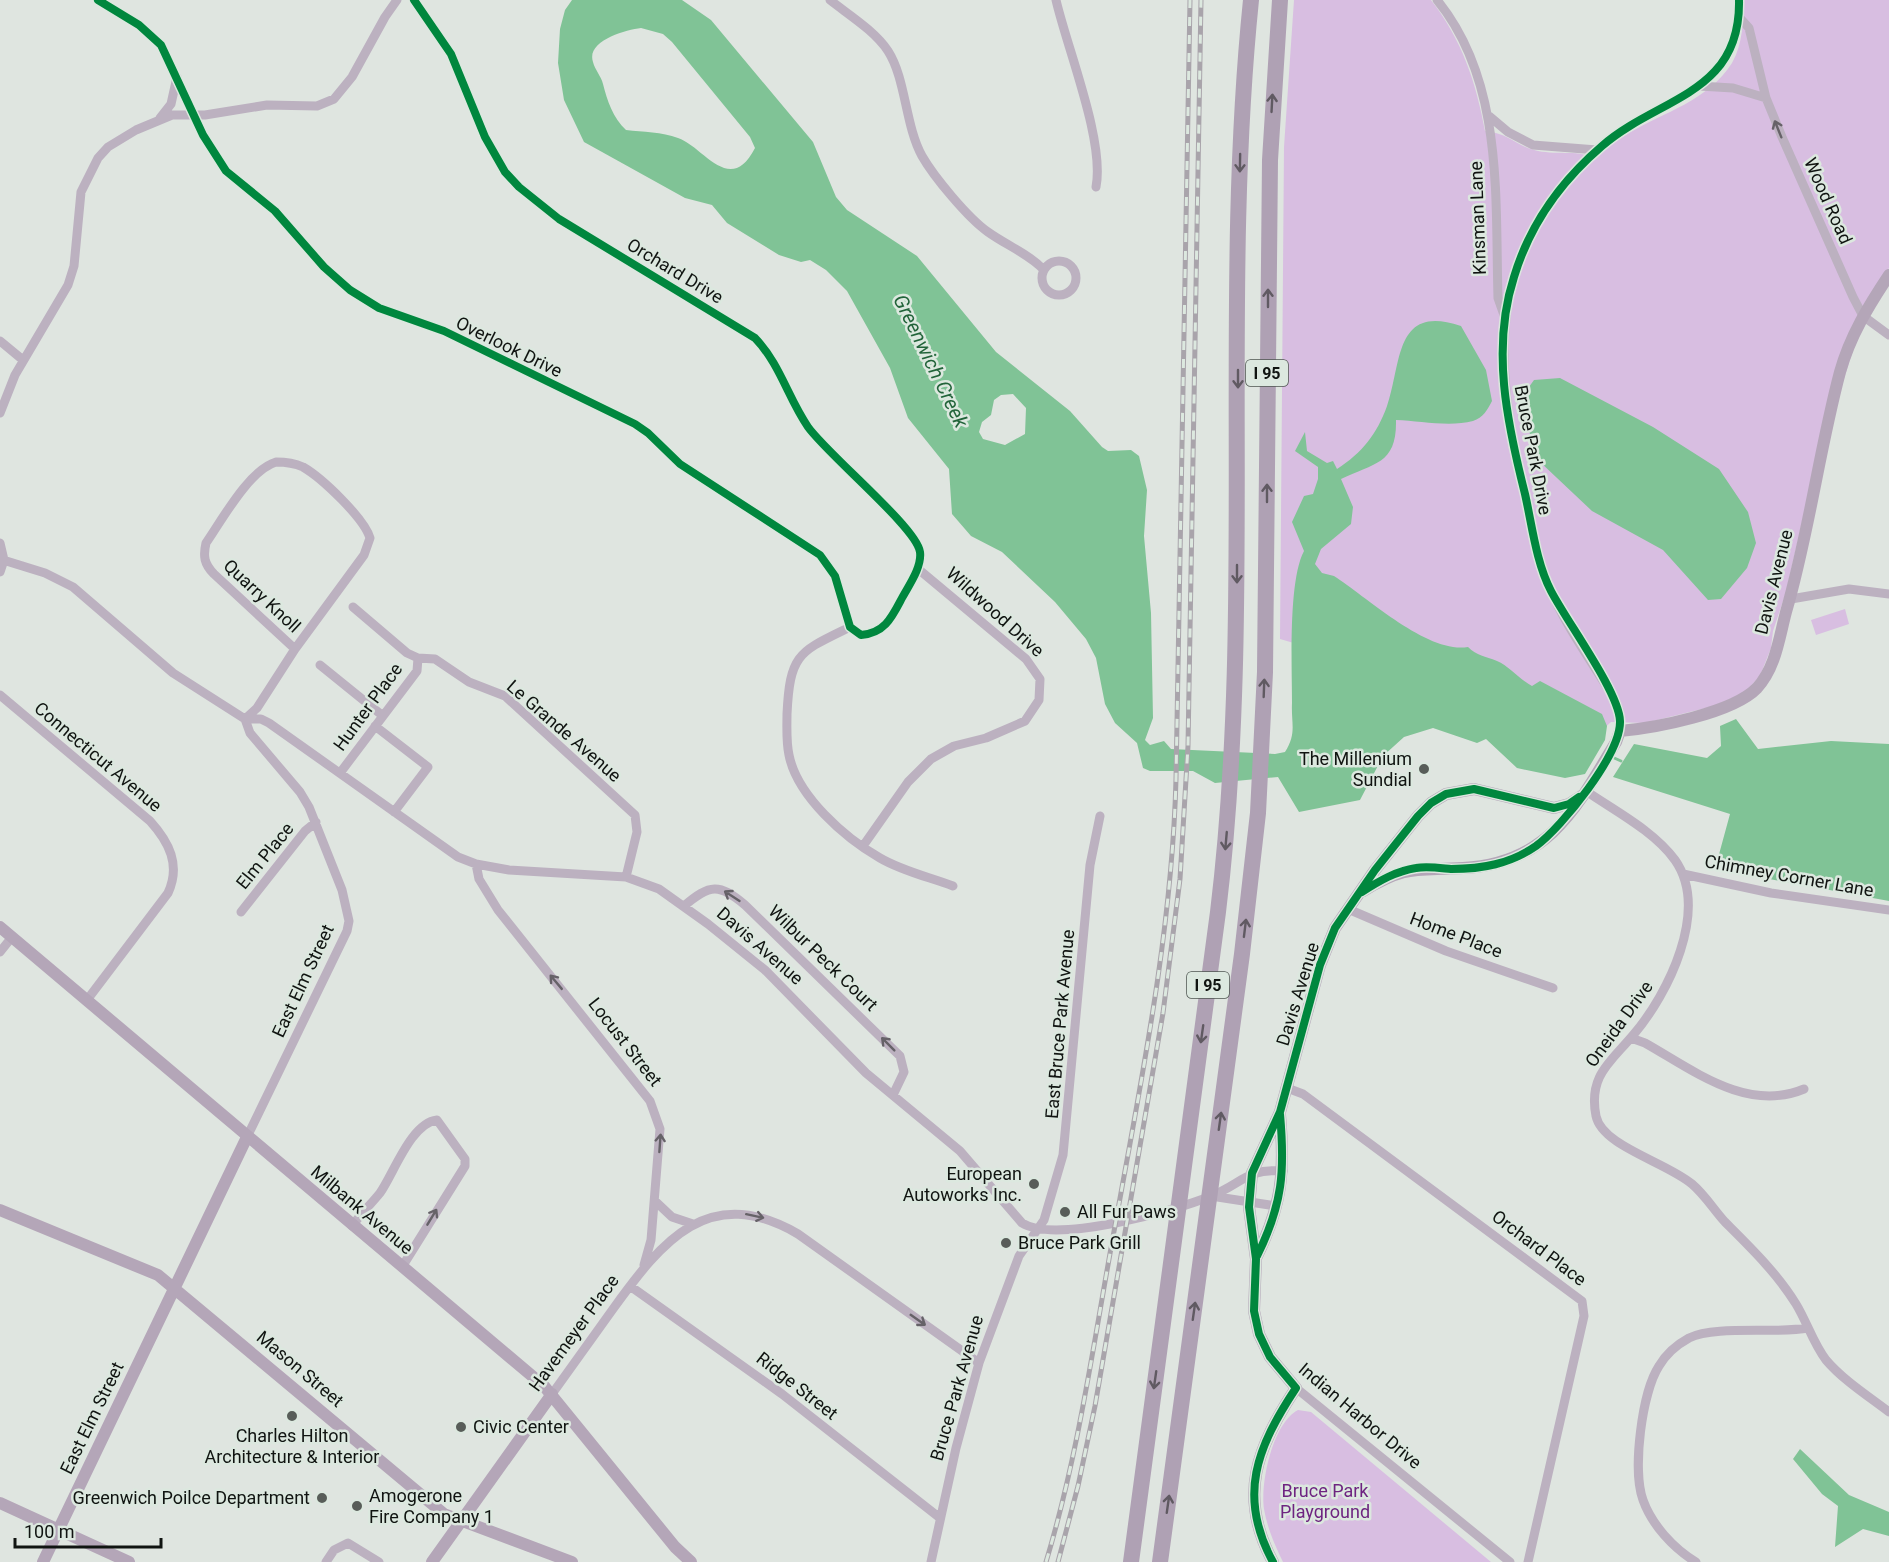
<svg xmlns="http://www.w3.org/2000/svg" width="1889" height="1562" font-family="Roboto,sans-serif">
<rect width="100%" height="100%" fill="#dfe5e0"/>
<!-- green -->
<path fill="#d8bee1" d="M1294 0H1431C1462 40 1476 82 1485 131 1509 133 1517 147 1538 151 1559 155 1573 150 1594 157 1606 149 1617 140 1629 133 1664 112 1708 101 1732 63 1743 44 1743 21 1744 0H1889V268L1870 296 1810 487 1786 592 1773 631 1771 648 1760 676 1744 693 1714 706 1645 723 1611 722 1600 732 1280 639 1284 147Z
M1845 609 1849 624 1816 635 1811 620Z
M1298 1410 1311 1412 1491 1562H1283C1275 1546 1267 1527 1264 1509 1260 1482 1273 1423 1298 1410Z"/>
<!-- water -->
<path fill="#80c396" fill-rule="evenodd" d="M572 0H682L711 20 813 142 836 197 847 210 917 256 996 352 1070 411 1102 447 1108 451 1131 450 1139 456 1147 490 1144 536 1151 613 1153 718 1145 740 1150 745 1164 741 1171 749 1275 754 1285 752C1297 733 1291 724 1292 703 1292 666 1288 581 1304 551L1292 522 1304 496 1313 494 1318 479V467L1295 451 1305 432 1307 451 1327 463 1333 461 1337 469C1362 453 1377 434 1387 406 1402 363 1394 303 1461 326L1486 370 1492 401C1488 409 1483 418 1473 421 1450 427 1420 421 1396 420 1397 464 1375 463 1341 479L1353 507 1351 524 1321 549 1315 564 1322 573 1334 576C1368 598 1428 654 1468 647 1477 656 1485 656 1497 661 1509 666 1519 679 1532 686L1540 681 1602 714 1607 726 1605 740 1585 774 1565 778 1517 768 1486 739 1477 743 1433 728 1404 737 1383 756 1360 800 1299 812 1278 777 1215 783 1193 771H1150L1143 768 1137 743 1115 723 1105 704 1096 658 1086 639 1055 602 1002 552 971 536 952 514 949 469 908 418 890 368 847 291 826 270 810 260 801 262 779 255 727 223 712 205 685 198 584 142 564 100 558 63 560 29 565 10ZM641 28 663 34 672 42 750 137 755 148C730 197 703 146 678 138 662 132 643 132 626 130 613 118 607 100 603 84 601 76 595 70 593 62 586 41 625 30 641 28ZM1013 394 1026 408 1025 434 1005 445 983 439 979 432 982 422 991 415 994 400 1001 395Z
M1560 378 1653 427 1719 469 1748 512 1756 543 1747 568 1721 599 1708 600 1663 550 1592 511 1539 461 1519 401 1534 380Z
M1736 719 1758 749 1831 741 1889 744V901L1715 869 1730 814 1613 777 1634 744 1707 758 1721 746 1720 726Z
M1800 1449 1849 1495 1889 1512V1536L1863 1529 1835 1547 1838 1506 1822 1494 1793 1459Z"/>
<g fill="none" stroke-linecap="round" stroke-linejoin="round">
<!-- stream -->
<path stroke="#80c396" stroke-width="3" d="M1612 757 1621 761"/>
<!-- street -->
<path stroke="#bcb1c0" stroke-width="9" d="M98 0 139 25 161 45 203 135 226 171 275 211 324 267 350 290 379 308 444 331 635 424 648 433 680 464 820 555 835 576 850 627 861 635C885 633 892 617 902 598 909 585 922 567 920 552 917 528 828 455 808 427 788 398 780 364 755 338L559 219 519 187 505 172 485 137 451 54 414 0
M830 0C849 15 875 31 888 51 906 79 905 125 922 156 934 177 968 218 988 232 1006 245 1029 254 1044 270
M1056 0C1067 48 1105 141 1096 187
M1437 0C1504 82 1495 197 1498 298L1504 315
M1739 17 1749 28 1766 98 1782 137 1853 297 1863 316 1889 335
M1699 86 1733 88 1766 98
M1489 116 1508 132 1533 145 1597 150
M160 118 171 104 177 77
M1042 278a17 17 0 1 1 34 0a17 17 0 1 1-34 0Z
M0 341 23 360
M0 413 15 375 68 285 74 266 81 192 98 158 108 147 136 130 172 115H205L267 105 317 106 334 99 352 77 385 17 397 0
M276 462C285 462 294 463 303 467 322 478 364 518 370 538L364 555 295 649 214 574C204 564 203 556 206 543 222 520 249 470 276 462Z
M0 543 4 560 0 572
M0 559 45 573 73 587 173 673 245 719 250 733 300 792 309 807 342 890 349 921 347 931 247 1137
M1791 599 1849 589 1889 594
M353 607 407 653 418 658 435 659 469 682 505 696 635 815 637 832 626 877
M850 627C799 652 790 653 787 714 787 727 786 741 789 755 797 796 845 838 880 858 902 871 929 877 953 886
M320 665 383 716
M0 695 150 821C169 842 181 865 168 893L87 1000
M245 719H261L269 723 458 857 476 864 509 870 626 877 659 889 708 924 765 970 866 1073 960 1151 1022 1223C1055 1244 1175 1211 1211 1196 1242 1184 1246 1168 1283 1171
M245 719 257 708 295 649
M375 726 428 767 394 812
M1620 731 1619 710 1615 700C1593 663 1565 626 1549 586 1537 557 1532 524 1525 494 1491 358 1487 244 1602 145 1658 97 1741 94 1739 0
M340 773 417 671 418 658
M1586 791C1615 811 1654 831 1675 860 1710 910 1668 994 1634 1034 1611 1062 1588 1075 1596 1116 1602 1146 1666 1162 1692 1184 1705 1195 1714 1210 1725 1222 1750 1247 1777 1273 1796 1304 1807 1322 1813 1343 1826 1360 1843 1380 1868 1396 1889 1412
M863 846 908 782 931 759 954 746 986 738 1025 721 1039 700 1040 679 1026 659 917 568
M476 864 479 879 498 910 650 1101 660 1129 651 1240 644 1265
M1683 874 1771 893 1889 910
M684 906C710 884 719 883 745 905L900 1056 904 1072 893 1095
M1348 909 1446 951 1553 988
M241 912 305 831 316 822
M0 952 12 937
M1631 1038 1645 1043C1693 1070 1747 1113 1804 1089
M1287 1088 1303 1094 1582 1301 1584 1316 1528 1562
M1211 1196 1276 1206
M655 1201 672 1217 693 1224
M352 1226C361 1214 371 1204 380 1193 394 1173 411 1123 437 1120L465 1159V1166L402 1267
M630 1286 782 1394 940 1518
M1296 1388 1510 1562
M552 1394C572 1366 593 1337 613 1309 662 1241 709 1182 798 1234L979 1363
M326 1562 334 1550 348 1543 379 1562
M931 1562 956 1448 979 1363 1019 1256 1044 1220 1063 1155 1090 865 1100 816
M1696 1562C1673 1548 1652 1525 1643 1500 1632 1470 1642 1392 1659 1366 1666 1354 1678 1344 1689 1338 1716 1325 1775 1334 1808 1328"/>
<!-- secondary -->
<path stroke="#b4a6b8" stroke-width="12" d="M1363 891C1408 864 1416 871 1463 868 1549 864 1577 807 1616 742L1620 731C1655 728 1733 713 1757 688 1776 667 1779 638 1786 612 1809 533 1819 451 1840 372 1850 336 1869 305 1889 275
M0 927 544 1386 675 1547 691 1562
M0 1210 158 1275 444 1514 572 1562
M1256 1258C1282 1206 1285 1172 1280 1115
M0 1503 129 1562
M43 1562 247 1137
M432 1562 552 1394
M1273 1562C1237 1496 1257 1447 1296 1388L1270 1357 1259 1334 1254 1311 1256 1259 1249 1207 1252 1173 1280 1112 1320 965 1335 928 1375 870 1418 816 1431 803 1446 794 1474 789 1554 808 1569 804 1583 795"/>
<!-- highway -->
<path stroke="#afa1b4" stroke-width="16" d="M1131 1562 1218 912C1255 609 1220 303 1251 0
M1160 1562 1242 954 1258 813 1265 672 1270 160 1280 0"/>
<!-- rail casing -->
<g stroke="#a9a4ab" stroke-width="5">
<path id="rail" d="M1046 1562C1078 1456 1093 1346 1113 1237 1140 1086 1172 934 1176 779L1190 0
M1058 1562 1078 1486 1095 1406 1163 1013 1180 879 1188 746 1201 0"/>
</g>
<!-- rail -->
<use href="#rail" stroke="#dce8df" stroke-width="3" stroke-dasharray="9" stroke-linecap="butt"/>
<!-- cycleway casing -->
<g stroke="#dce8df" stroke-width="11">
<path id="cycleway" d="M98 0 139 25 161 45 203 135 226 171 275 211 324 267 350 290 379 308 444 331 635 424 648 433 680 464 820 555 835 576 850 627 861 635C885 633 892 617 902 598 909 585 922 567 920 552 917 528 828 455 808 427 788 398 780 364 755 338L559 219 519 187 505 172 485 137 451 54 414 0
M1362 892C1379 881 1396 871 1416 868 1427 866 1440 868 1451 869 1482 869 1510 864 1536 846 1562 827 1621 754 1620 721 1619 692 1567 622 1551 591 1536 562 1532 525 1525 494 1507 423 1491 348 1514 277 1530 224 1560 182 1602 146 1658 97 1741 95 1739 0
M1257 1256C1283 1204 1285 1170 1280 1114
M1273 1562C1237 1496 1257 1447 1296 1388L1270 1357 1259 1334 1254 1311 1256 1259 1249 1207 1252 1173 1280 1112 1320 965 1335 928 1375 870 1418 816 1431 803 1446 794 1474 789 1554 808 1569 804 1579 797"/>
</g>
<!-- cycleway -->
<use href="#cycleway" stroke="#00873e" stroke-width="8"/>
</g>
<!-- one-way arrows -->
<defs><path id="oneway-shaft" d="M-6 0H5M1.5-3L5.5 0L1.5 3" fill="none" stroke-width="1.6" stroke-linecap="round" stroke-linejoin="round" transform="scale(1.5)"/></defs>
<g stroke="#605a62">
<use href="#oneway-shaft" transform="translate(1272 103) rotate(-87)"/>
<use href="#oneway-shaft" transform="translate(1240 163) rotate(91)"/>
<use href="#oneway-shaft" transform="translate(1268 298) rotate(-90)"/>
<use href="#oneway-shaft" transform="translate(1238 379) rotate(90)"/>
<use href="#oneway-shaft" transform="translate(1267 493) rotate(-90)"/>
<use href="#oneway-shaft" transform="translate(1237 574) rotate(90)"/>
<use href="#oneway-shaft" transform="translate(1264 688) rotate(-88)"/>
<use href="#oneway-shaft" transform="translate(1226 841) rotate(95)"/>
<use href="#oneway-shaft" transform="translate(1245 928) rotate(-83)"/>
<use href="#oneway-shaft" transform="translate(1202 1034) rotate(98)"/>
<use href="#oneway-shaft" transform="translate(1220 1121) rotate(-82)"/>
<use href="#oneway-shaft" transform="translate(1194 1311) rotate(-82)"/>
<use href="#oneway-shaft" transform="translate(1155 1380) rotate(98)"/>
<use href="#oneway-shaft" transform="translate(1168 1504) rotate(-82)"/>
</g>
<g stroke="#666268">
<use href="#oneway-shaft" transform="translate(1778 129) rotate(-112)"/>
<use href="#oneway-shaft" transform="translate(732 896) rotate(-147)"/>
<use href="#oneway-shaft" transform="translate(556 982) rotate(-130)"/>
<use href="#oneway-shaft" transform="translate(888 1044) rotate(-135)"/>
<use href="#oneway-shaft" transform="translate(660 1143) rotate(-86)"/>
<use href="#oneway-shaft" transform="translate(755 1216) rotate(12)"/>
<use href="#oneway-shaft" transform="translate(432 1217) rotate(-59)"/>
<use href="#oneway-shaft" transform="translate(918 1320) rotate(35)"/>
</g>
<!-- markers -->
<g fill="#585d59" stroke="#dce8df" stroke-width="2">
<circle cx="1424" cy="769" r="6"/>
<circle cx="1034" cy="1184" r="6"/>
<circle cx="1065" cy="1212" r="6"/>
<circle cx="1006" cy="1243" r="6"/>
<circle cx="292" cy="1416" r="6"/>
<circle cx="461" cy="1427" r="6"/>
<circle cx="322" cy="1498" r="6"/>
<circle cx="357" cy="1506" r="6"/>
</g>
<g text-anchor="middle" stroke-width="5" stroke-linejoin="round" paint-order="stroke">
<!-- shield labels -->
<g fill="#dce8df" stroke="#4d544f" stroke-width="1.5">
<rect x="1246" y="360" width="42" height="26" rx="4.5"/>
<rect x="1187" y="972" width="42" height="26" rx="4.5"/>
</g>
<g font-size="16" font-weight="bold" fill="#101411">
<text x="1267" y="379">I 95</text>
<text x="1208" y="991">I 95</text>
</g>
<!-- street labels -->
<g font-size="18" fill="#101411" stroke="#dce8df">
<text transform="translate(1828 201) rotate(66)" y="6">Wood Road</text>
<text transform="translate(1478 218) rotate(-92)" y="6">Kinsman Lane</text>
<text transform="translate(675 271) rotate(31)" y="6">Orchard Drive</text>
<text transform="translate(509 347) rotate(26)" y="6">Overlook Drive</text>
<text transform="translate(1533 450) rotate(79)" y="6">Bruce Park Drive</text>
<text transform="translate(1774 582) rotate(-76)" y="6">Davis Avenue</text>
<text transform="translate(262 596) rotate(43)" y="6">Quarry Knoll</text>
<text transform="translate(995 612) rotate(42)" y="6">Wildwood Drive</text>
<text transform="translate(368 707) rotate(-54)" y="6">Hunter Place</text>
<text transform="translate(564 731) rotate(41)" y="6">Le Grande Avenue</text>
<text transform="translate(98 757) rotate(40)" y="6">Connecticut Avenue</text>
<text transform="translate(265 856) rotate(-51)" y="6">Elm Place</text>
<text transform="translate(1789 876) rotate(10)" y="6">Chimney Corner Lane</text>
<text transform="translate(1456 935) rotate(21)" y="6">Home Place</text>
<text transform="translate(760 946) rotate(41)" y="6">Davis Avenue</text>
<text transform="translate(823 958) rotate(44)" y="6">Wilbur Peck Court</text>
<text transform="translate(303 981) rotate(-65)" y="6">East Elm Street</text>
<text transform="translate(1298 994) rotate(-73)" y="6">Davis Avenue</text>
<text transform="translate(1060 1024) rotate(-85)" y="6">East Bruce Park Avenue</text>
<text transform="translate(1619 1024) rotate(-54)" y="6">Oneida Drive</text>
<text transform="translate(625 1042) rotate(52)" y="6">Locust Street</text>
<text transform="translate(362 1210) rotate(40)" y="6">Milbank Avenue</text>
<text transform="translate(1539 1248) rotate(37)" y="6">Orchard Place</text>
<text transform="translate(574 1333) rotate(-54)" y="6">Havemeyer Place</text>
<text transform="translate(300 1369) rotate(40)" y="6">Mason Street</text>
<text transform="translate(797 1386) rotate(38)" y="6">Ridge Street</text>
<text transform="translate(957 1388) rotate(-74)" y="6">Bruce Park Avenue</text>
<text transform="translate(1360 1416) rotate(40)" y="6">Indian Harbor Drive</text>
<text transform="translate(92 1418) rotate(-64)" y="6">East Elm Street</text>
</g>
<!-- poi labels -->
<g font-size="18" fill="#101411" stroke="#dce8df" text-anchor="start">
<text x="1412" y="765" text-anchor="end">The Millenium<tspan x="1412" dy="21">Sundial</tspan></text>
<text x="1022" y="1180" text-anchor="end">European<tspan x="1022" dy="21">Autoworks Inc.</tspan></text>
<text x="1077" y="1218">All Fur Paws</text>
<text x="1018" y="1249">Bruce Park Grill</text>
<text x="473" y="1433">Civic Center</text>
<text x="292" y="1442" text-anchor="middle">Charles Hilton<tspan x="292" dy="21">Architecture &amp; Interior</tspan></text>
<text x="369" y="1502">Amogerone<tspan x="369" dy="21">Fire Company 1</tspan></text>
<text x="310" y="1504" text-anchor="end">Greenwich Poilce Department</text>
</g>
<!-- park labels -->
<g font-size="18" fill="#6e2481" stroke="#dce8df">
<text x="1325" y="1497">Bruce Park<tspan x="1325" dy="21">Playground</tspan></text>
</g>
<!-- water labels -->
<g font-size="20" font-style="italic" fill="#22643a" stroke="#dce8df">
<text transform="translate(931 361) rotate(64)" y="7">Greenwich Creek</text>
</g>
</g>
<!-- scale -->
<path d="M15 1538v9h146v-9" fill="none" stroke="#101411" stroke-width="3"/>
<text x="24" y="1538" font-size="18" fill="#101411" stroke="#dce8df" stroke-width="4.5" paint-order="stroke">100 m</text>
</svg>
